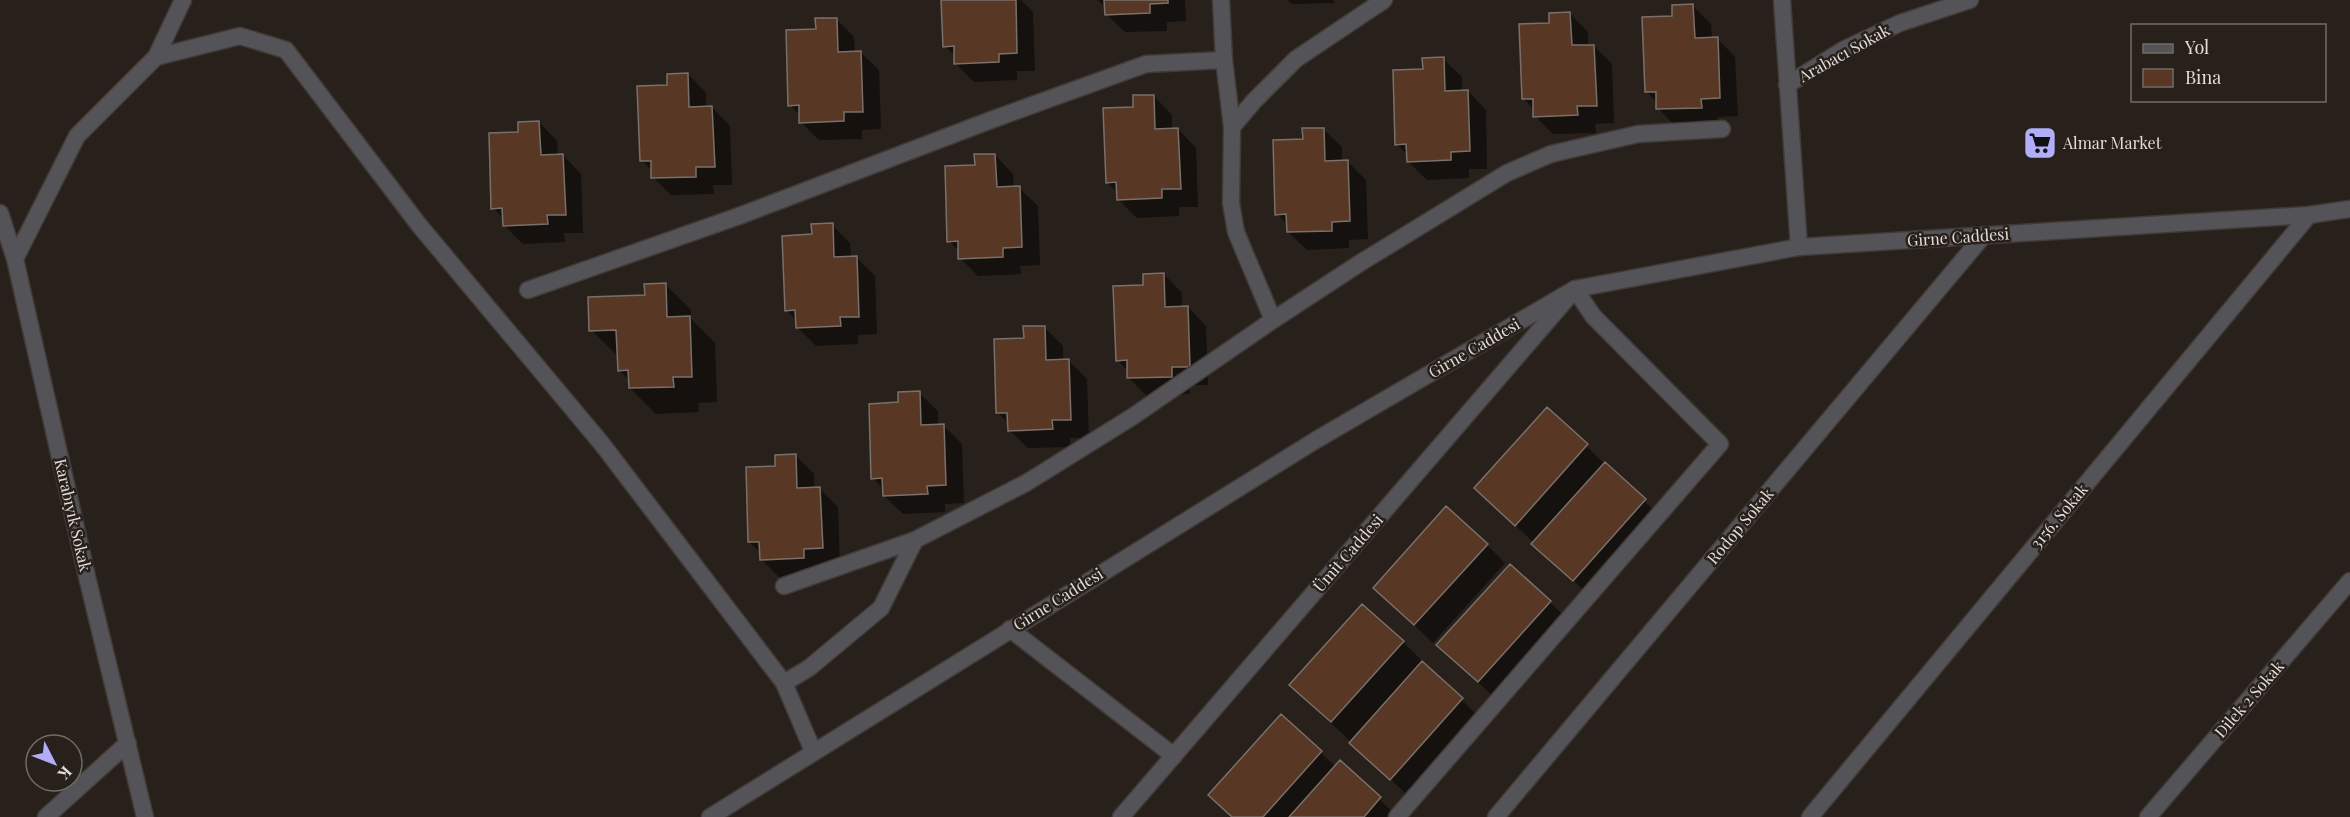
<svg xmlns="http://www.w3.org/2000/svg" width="2350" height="817" font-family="'Playfair Display',serif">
<rect width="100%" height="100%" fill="#28201b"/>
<!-- shadow -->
<path fill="#0007" d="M943 0H1021L1033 12 1035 71H1017V80L974 82 956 64V57L945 46Z
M1098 0H1185L1186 21 1167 22V31L1125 32 1106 14V8Z
M1287 0H1334V3L1292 4Z
M1693 6 1711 24 1712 39 1717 38 1735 57 1738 116 1718 117 1719 125 1676 127 1658 108V103L1647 92 1674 18Z
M1569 13 1588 32V46H1594L1612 64 1614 123 1595 124 1596 133 1553 134 1535 116 1534 110 1524 99 1551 25Z
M836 19 854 37 855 52H860L879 70 881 129 862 130V139L819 140 801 122V116L790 105 817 31Z
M1443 59 1462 77V92L1468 91 1486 110 1487 169H1469V178L1427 180 1408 161V155L1396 144 1424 70Z
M688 74 706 93V108L712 107 730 126 732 185H713L714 194 671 195 653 177V171L641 160 669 86Z
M1154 96 1172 115V130L1178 129 1196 148 1198 207H1179V216L1137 218 1118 199V193L1107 182 1135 108Z
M539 122 557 141 558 155H563L581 174 583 233H564L565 242 523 244 504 225V219L493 208 520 134Z
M1323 129 1342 147V162H1348L1366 180 1368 239 1349 240V248L1307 250 1288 232V225L1277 214 1305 140Z
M995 155 1013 174 1014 188H1019L1038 206 1040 265 1020 266 1021 274 978 276 960 258V252L949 241 976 167Z
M832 225 850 243 851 257H856L875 276 877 334 858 335V344L816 346 798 328 797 321 786 310 813 236Z
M1164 274 1182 293V308L1188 307 1206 326 1208 385H1189L1190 394 1147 396 1128 377V371L1117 360 1145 286Z
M665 284 691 310V319L715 343 717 402 698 403 699 412 656 414 630 388V381L619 370 618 356 591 330Z
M1044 327 1063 346V361L1068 360 1087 379 1089 438H1070V447L1028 448 1009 430V424L998 413 1025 339Z
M919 393 938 411V426H944L962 444 964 503 945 504V512L903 514 884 496V490L873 478 900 404Z
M1547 409 1663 519 1592 598 1476 488Z
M796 456 814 474V489H820L838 507 840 566 822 576 779 577 761 559V553L749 542 776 468Z
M1487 545 1505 563 1433 643 1375 588Z
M1550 602 1568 620 1497 700 1438 645Z
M1403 642 1480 718 1409 797 1291 685Z
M1281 716 1336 767 1340 762 1398 817H1232L1210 795Z"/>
<!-- building -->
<path fill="#583725" stroke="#7a706a" stroke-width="1.5" d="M941 0H1016L1017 53 999 54V62L954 64V46L943 47Z
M1104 0H1168V3L1150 4V13L1105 15Z
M1693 4 1695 38 1718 37 1720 98 1701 99 1702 108 1656 109V92H1645L1642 17 1672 16V5Z
M1570 12 1572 45H1594L1597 106H1577L1578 115 1533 117V99H1522L1519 24 1549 23V13Z
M815 18H837L838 52 861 51 863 112H844V121L799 123V105L788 106 786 30 816 29Z
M1444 57 1445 91 1468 90 1470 151 1451 152V160L1407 162 1406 144 1395 145 1393 70 1423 69 1422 58Z
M688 73 689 107 712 106 715 167H696V177L651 178V161H640L637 86 667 85V74Z
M1133 95H1154L1155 129 1178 128 1181 189H1162V198L1117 200 1116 182 1106 183 1103 108 1133 107Z
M539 121 541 155 563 154 566 215H547L548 224 503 226 502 208 491 209 489 133 518 132V122Z
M1302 128H1324L1325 161 1348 160 1350 221 1332 222V231L1287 232 1286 214 1275 215 1273 140 1303 139Z
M974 154H995L997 187 1020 186 1022 247 1003 248V257L958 259V241L947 242 945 166 975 165Z
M833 223 834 257 857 256 859 317H840L841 326 796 328 795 310 785 311 782 236 812 234 811 224Z
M1164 273 1165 307 1188 306 1190 367H1172V377L1127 378V360L1116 361 1113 286 1143 285V274Z
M666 283 667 317 690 316 692 377H673L674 387 629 388 628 370 618 371 616 330 589 331 588 297 645 295 644 284Z
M1023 326H1045L1046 360 1069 359 1071 420H1052L1053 429 1008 431 1007 413H996L994 339 1024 338Z
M920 391 921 425 944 424 946 485 927 486 928 494 883 496 882 478 871 479 869 404 898 402V392Z
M1547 407 1588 444 1515 526 1474 488Z
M796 454 797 488 820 487 823 548 804 549V558L760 560 759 542H748L746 467 775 466V455Z
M1605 462 1646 499 1573 581 1531 544Z
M1446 506 1488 544 1414 625 1373 588Z
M1510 564 1551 601 1478 682 1436 645Z
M1362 604 1404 641 1331 722 1289 685Z
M1422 661 1463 698 1390 780 1349 743Z
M1281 714 1322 751 1263 817H1232L1208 795Z
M1340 760 1381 797 1364 817H1289Z"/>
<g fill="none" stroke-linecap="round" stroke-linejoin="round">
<!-- service casing -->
<g stroke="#423a36" stroke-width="19">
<path id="service" d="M1221 0 1224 60 1232 127
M528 290 739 216 991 120 1146 64 1224 60
M1273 320 1360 263 1507 173 1551 154 1638 134 1722 129
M784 586 915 540 1026 483 1132 417 1273 320 1236 232 1231 203 1232 127 1254 101 1296 59 1384 0
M784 683 809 668 881 608 915 540"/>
</g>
<!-- minor casing -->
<g stroke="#423a36" stroke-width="19">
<path id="minor" d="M1782 0 1799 247
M156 57 183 0
M1787 85 1843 50 1900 23 1970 0
M0 213 15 259 88 581 145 817
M15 259 77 136 156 57 240 36 286 50 419 225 602 444 784 683 813 751
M1010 629 1174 756
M46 817 128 743
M1121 817 1575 289 1593 316 1720 444 1397 817
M1496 817 1984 235
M1810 817 2309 215
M2148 817 2350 581"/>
</g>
<!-- tertiary casing -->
<g stroke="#423a36" stroke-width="19">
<path id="tertiary" d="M710 817 1316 440 1575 289 1799 247 2309 215 2350 209"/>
</g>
<!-- service -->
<use href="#service" stroke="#535358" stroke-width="16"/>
<!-- minor -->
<use href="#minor" stroke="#535358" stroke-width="16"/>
<!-- tertiary -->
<use href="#tertiary" stroke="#535358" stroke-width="16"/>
</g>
<!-- icons -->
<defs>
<g id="supermarket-square" transform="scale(1.725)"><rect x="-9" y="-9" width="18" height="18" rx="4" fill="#b1adfa" stroke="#28201b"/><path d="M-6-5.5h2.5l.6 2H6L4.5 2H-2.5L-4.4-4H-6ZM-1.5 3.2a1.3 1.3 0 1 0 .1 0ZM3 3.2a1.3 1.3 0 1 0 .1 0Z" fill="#111"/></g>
</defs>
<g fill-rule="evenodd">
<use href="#supermarket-square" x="2040" y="143"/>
</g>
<g text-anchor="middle" stroke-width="5" stroke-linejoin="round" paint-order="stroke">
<!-- street labels -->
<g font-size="16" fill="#e2dcd9" stroke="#28201b">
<text transform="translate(1844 53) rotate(-29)" y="6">Arabacı Sokak</text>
<text transform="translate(1958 237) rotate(-4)" y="6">Girne Caddesi</text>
<text transform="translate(1474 348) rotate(-30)" y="6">Girne Caddesi</text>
<text transform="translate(73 515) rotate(77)" y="6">Karabıyık Sokak</text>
<text transform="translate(2059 516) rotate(-50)" y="6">3156. Sokak</text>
<text transform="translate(1740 526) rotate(-50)" y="6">Rodop Sokak</text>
<text transform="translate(1348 553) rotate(-49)" y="6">Ümit Caddesi</text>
<text transform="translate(1058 599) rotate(-32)" y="6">Girne Caddesi</text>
<text transform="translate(2249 699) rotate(-49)" y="6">Dilek 2 Sokak</text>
</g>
<!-- poi labels -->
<g font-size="16" fill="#e2dcd9" stroke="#28201b" text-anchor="start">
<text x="2063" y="149">Almar Market</text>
</g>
</g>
<!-- legend -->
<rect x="2131" y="24" width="195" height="78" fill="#28201b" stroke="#726b67" stroke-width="1.5"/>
<rect x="2143" y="44" width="30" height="9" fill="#535358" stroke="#726b67" stroke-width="1.5"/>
<text x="2185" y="54" font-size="18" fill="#e2dcd9">Yol</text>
<rect x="2143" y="69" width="30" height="18" fill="#583725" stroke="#726b67" stroke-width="1.5"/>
<text x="2185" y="84" font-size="18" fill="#e2dcd9">Bina</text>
<!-- north arrow -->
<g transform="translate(54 763) rotate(132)"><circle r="28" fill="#28201b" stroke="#726b67" stroke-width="1.5"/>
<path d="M0-4.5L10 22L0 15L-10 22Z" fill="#b1adfa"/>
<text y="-9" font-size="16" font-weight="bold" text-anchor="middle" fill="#e2dcd9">K</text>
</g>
</svg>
